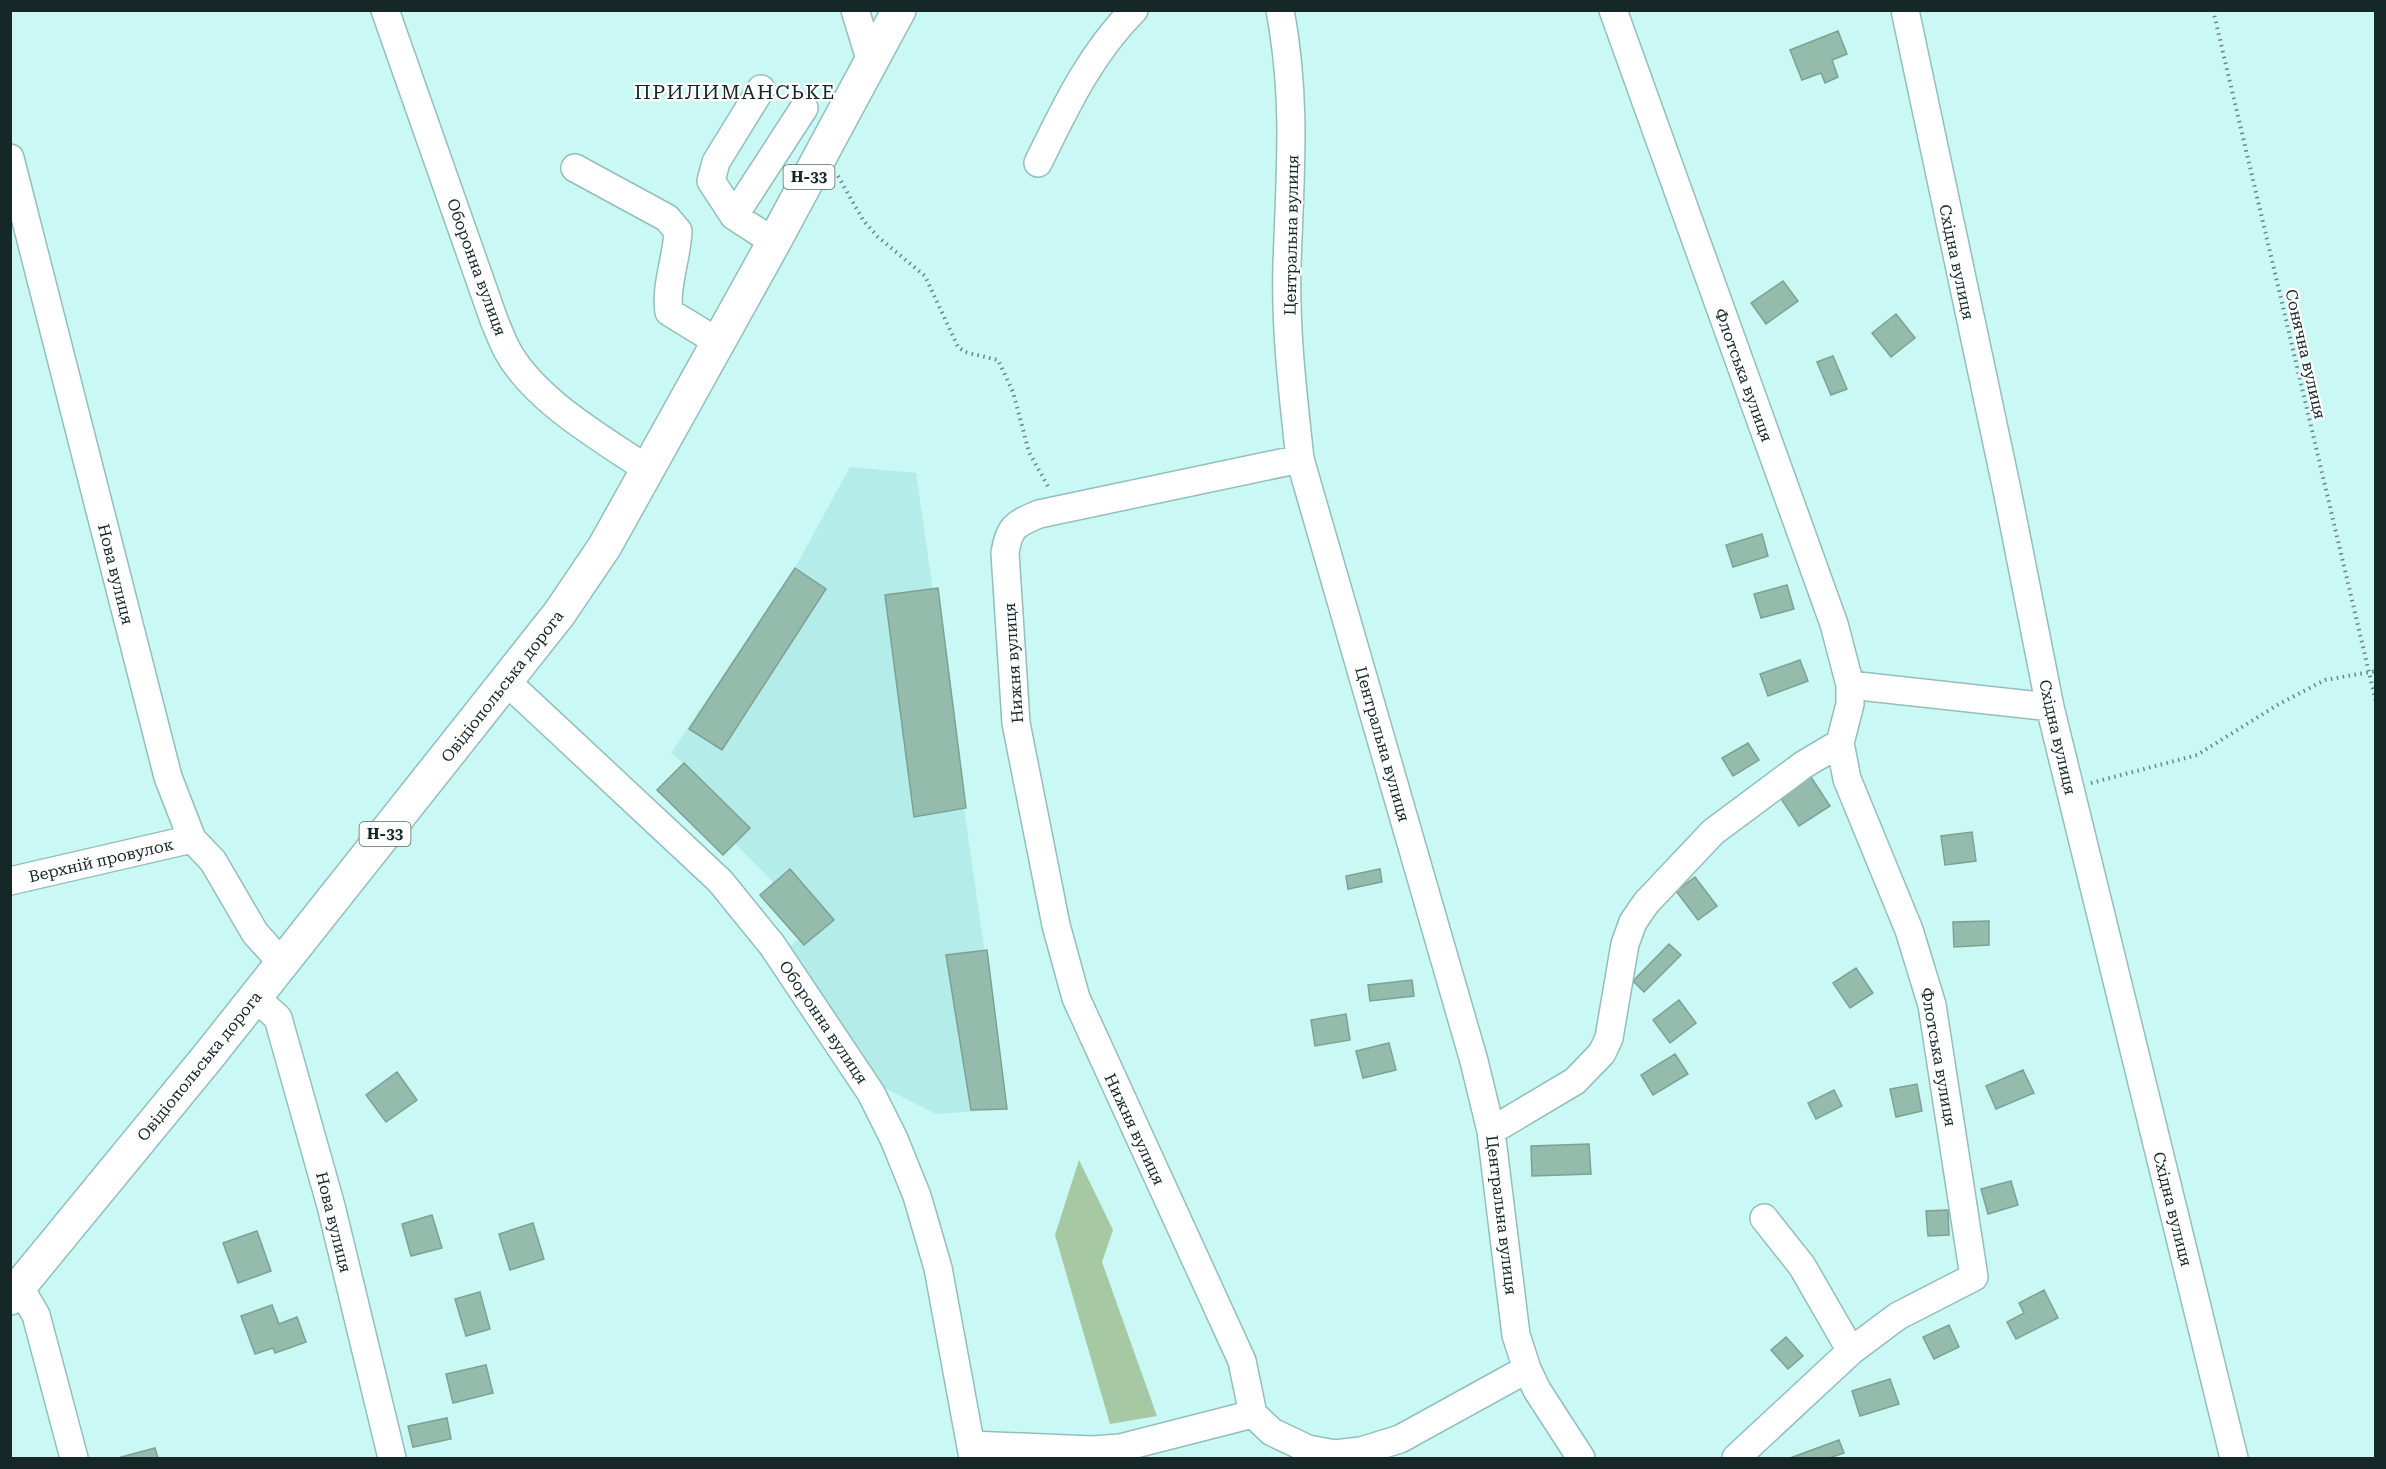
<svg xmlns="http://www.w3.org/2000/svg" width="2386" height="1469" font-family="'Roboto Serif',serif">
<rect width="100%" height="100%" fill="#c9f8f5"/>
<!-- built -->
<path fill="#b3ece9" d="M850 467 916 473 1007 1109 936 1114 883 1087 787 949 801 937 760 895 774 883 670 777 683 763 671 753 795 568Z"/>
<!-- green -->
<path fill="#a6c9a4" d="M1079 1160 1113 1230 1102 1262 1157 1416 1110 1424 1055 1235Z"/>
<!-- building -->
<path fill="#94bbab" stroke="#7ba292" stroke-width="1.5" d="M1838 31 1847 54 1832 60 1838 77 1825 83 1821 73 1802 80 1790 50Z
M1783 281 1798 301 1766 324 1751 303Z
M1896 314 1915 338 1891 357 1872 333Z
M1833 356 1847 389 1831 395 1817 362Z
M1762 534 1768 556 1733 567 1726 545Z
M795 568 826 589 722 750 689 729Z
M1787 585 1794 609 1761 618 1754 594Z
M938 588 966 808 914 817 885 595Z
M1800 660 1808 681 1768 696 1760 674Z
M1748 743 1759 760 1733 776 1722 758Z
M684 763 750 828 723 855 657 790Z
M1809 774 1830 806 1799 826 1778 794Z
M1972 832 1976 861 1945 865 1941 836Z
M790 869 834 920 804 945 760 895Z
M1380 869 1382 882 1348 889 1346 876Z
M1695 877 1717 906 1698 920 1676 891Z
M1989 921V945L1954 947 1953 922Z
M1669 944 1681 955 1644 992 1633 981Z
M987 950 1007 1109 971 1110 946 955Z
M1856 968 1873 993 1850 1008 1833 983Z
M1412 980 1414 996 1370 1001 1368 985Z
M1679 1000 1696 1023 1670 1043 1653 1020Z
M1346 1014 1350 1040 1315 1046 1311 1020Z
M1389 1043 1396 1070 1363 1078 1356 1051Z
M1675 1054 1688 1074 1653 1095 1641 1075Z
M2023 1070 2034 1093 1996 1109 1986 1086Z
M397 1072 417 1100 386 1122 366 1095Z
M1917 1084 1922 1111 1896 1117 1890 1089Z
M1834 1090 1842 1106 1816 1119 1808 1103Z
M1589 1144 1591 1174 1532 1176 1531 1146Z
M2011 1181 2018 1205 1988 1214 1981 1189Z
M1948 1210 1949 1235 1928 1236 1926 1211Z
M432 1215 442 1248 411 1256 402 1224Z
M533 1223 544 1259 510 1270 499 1234Z
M257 1231 271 1271 238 1283 223 1243Z
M2044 1290 2058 1318 2016 1339 2007 1322 2024 1313 2019 1303Z
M480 1292 490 1329 466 1336 455 1299Z
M272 1305 279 1324 297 1317 306 1342 275 1353 273 1348 255 1354 241 1316Z
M1949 1325 1959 1347 1934 1359 1923 1337Z
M1786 1337 1803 1356 1788 1369 1771 1350Z
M486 1365 493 1393 453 1403 446 1374Z
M1890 1379 1899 1404 1860 1416 1852 1391Z
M447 1418 451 1439 413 1447 408 1426Z
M1839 1440 1844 1453 1829 1458H1790Z
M155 1448 158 1458H121V1457Z"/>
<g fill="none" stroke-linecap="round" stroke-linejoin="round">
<!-- minor casing -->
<g stroke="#92bfbc" stroke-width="30">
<path id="minor" d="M385 10 494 320C498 330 502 340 507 350 534 400 601 438 647 469
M855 10 871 62
M1280 10C1297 100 1290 175 1287 264 1285 329 1293 395 1300 459L1474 1061 1491 1131 1516 1335 1527 1369 1537 1390 1581 1458
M1613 10 1834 624 1850 685V704L1840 743 1847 779 1909 930 1932 1005 1974 1277 1898 1316 1851 1351 1736 1458
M1905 10 2007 490 2050 707 2234 1458
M761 89 716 162 711 181 734 216 774 242
M10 158 168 777 192 839 213 861 255 933 281 962
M1038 163C1065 108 1090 54 1134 10
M575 168 667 218 678 231C677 258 665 286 669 312L718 342
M734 216 804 108
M1300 459 1039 514C1015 524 1009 527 1005 553L1016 723 1056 925 1076 998 1242 1361 1253 1414 1272 1432 1308 1449 1335 1454 1361 1451 1400 1439 1527 1369
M507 682 720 881 772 945 871 1093 894 1139 917 1196 938 1268 973 1458
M1850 685 2050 707
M10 881 192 839
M255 997 278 1018 331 1206 392 1458
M1491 1131 1575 1081 1602 1053 1609 1038 1625 944 1633 922 1646 903 1713 832 1803 765 1840 743
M1764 1218 1802 1266 1851 1351
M17 1290 26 1298 36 1315 74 1458
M971 1445 1092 1450 1120 1448 1253 1414"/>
</g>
<!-- major casing -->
<g stroke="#92bfbc" stroke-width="36">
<path id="major" d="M10 1298 207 1058 559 614 605 546 774 242 899 10"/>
</g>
<!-- path -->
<path stroke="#688886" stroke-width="4" stroke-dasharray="1.5 4.5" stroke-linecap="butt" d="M2213 10 2376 702
M838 176 863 220 878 237 925 276 958 347 965 352 998 360 1013 392 1029 452 1050 490
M2091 783 2197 755 2279 704 2325 680 2376 671"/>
<!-- minor -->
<use href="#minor" stroke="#fff" stroke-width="27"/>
<!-- major -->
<use href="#major" stroke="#fff" stroke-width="33"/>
</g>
<g text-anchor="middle" stroke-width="4.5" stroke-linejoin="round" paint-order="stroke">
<!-- shield labels -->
<g fill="#fff" stroke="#5b6867" stroke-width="1.5">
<rect x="783.5" y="165" width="51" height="24" rx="4.5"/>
<rect x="359.5" y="822" width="51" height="24" rx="4.5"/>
</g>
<g font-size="15" font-weight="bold" fill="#152726">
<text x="809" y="182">Н-33</text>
<text x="385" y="839">Н-33</text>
</g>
<!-- street labels -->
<g font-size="16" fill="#152726" stroke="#fff">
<text transform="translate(1291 235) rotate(-89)" y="6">Центральна вулиця</text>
<text transform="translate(1957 262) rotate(78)" y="6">Східна вулиця</text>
<text transform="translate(477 267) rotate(70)" y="6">Оборонна вулиця</text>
<text transform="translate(2306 354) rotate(77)" y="6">Сонячна вулиця</text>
<text transform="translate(1744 375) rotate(70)" y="6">Флотська вулиця</text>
<text transform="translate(116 574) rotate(76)" y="6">Нова вулиця</text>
<text transform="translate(1013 663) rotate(-94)" y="6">Нижня вулиця</text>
<text transform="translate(502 686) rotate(-52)" y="6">Овідіопольська дорога</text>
<text transform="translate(2058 737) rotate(77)" y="6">Східна вулиця</text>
<text transform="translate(1383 744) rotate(74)" y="6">Центральна вулиця</text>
<text transform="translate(101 860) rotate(-13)" y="6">Верхній провулок</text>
<text transform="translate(824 1022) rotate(56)" y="6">Оборонна вулиця</text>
<text transform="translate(1939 1057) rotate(80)" y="6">Флотська вулиця</text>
<text transform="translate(199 1066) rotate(-51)" y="6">Овідіопольська дорога</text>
<text transform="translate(1135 1129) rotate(65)" y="6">Нижня вулиця</text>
<text transform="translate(2173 1209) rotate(76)" y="6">Східна вулиця</text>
<text transform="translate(1502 1215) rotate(83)" y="6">Центральна вулиця</text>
<text transform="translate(334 1222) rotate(76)" y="6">Нова вулиця</text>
</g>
<!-- quarter labels -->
<g font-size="20" letter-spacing="1.5" fill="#152726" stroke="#fff">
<text x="735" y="99">ПРИЛИМАНСЬКЕ</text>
</g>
</g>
<!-- border -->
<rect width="2386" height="1469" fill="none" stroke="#152726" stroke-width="24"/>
</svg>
